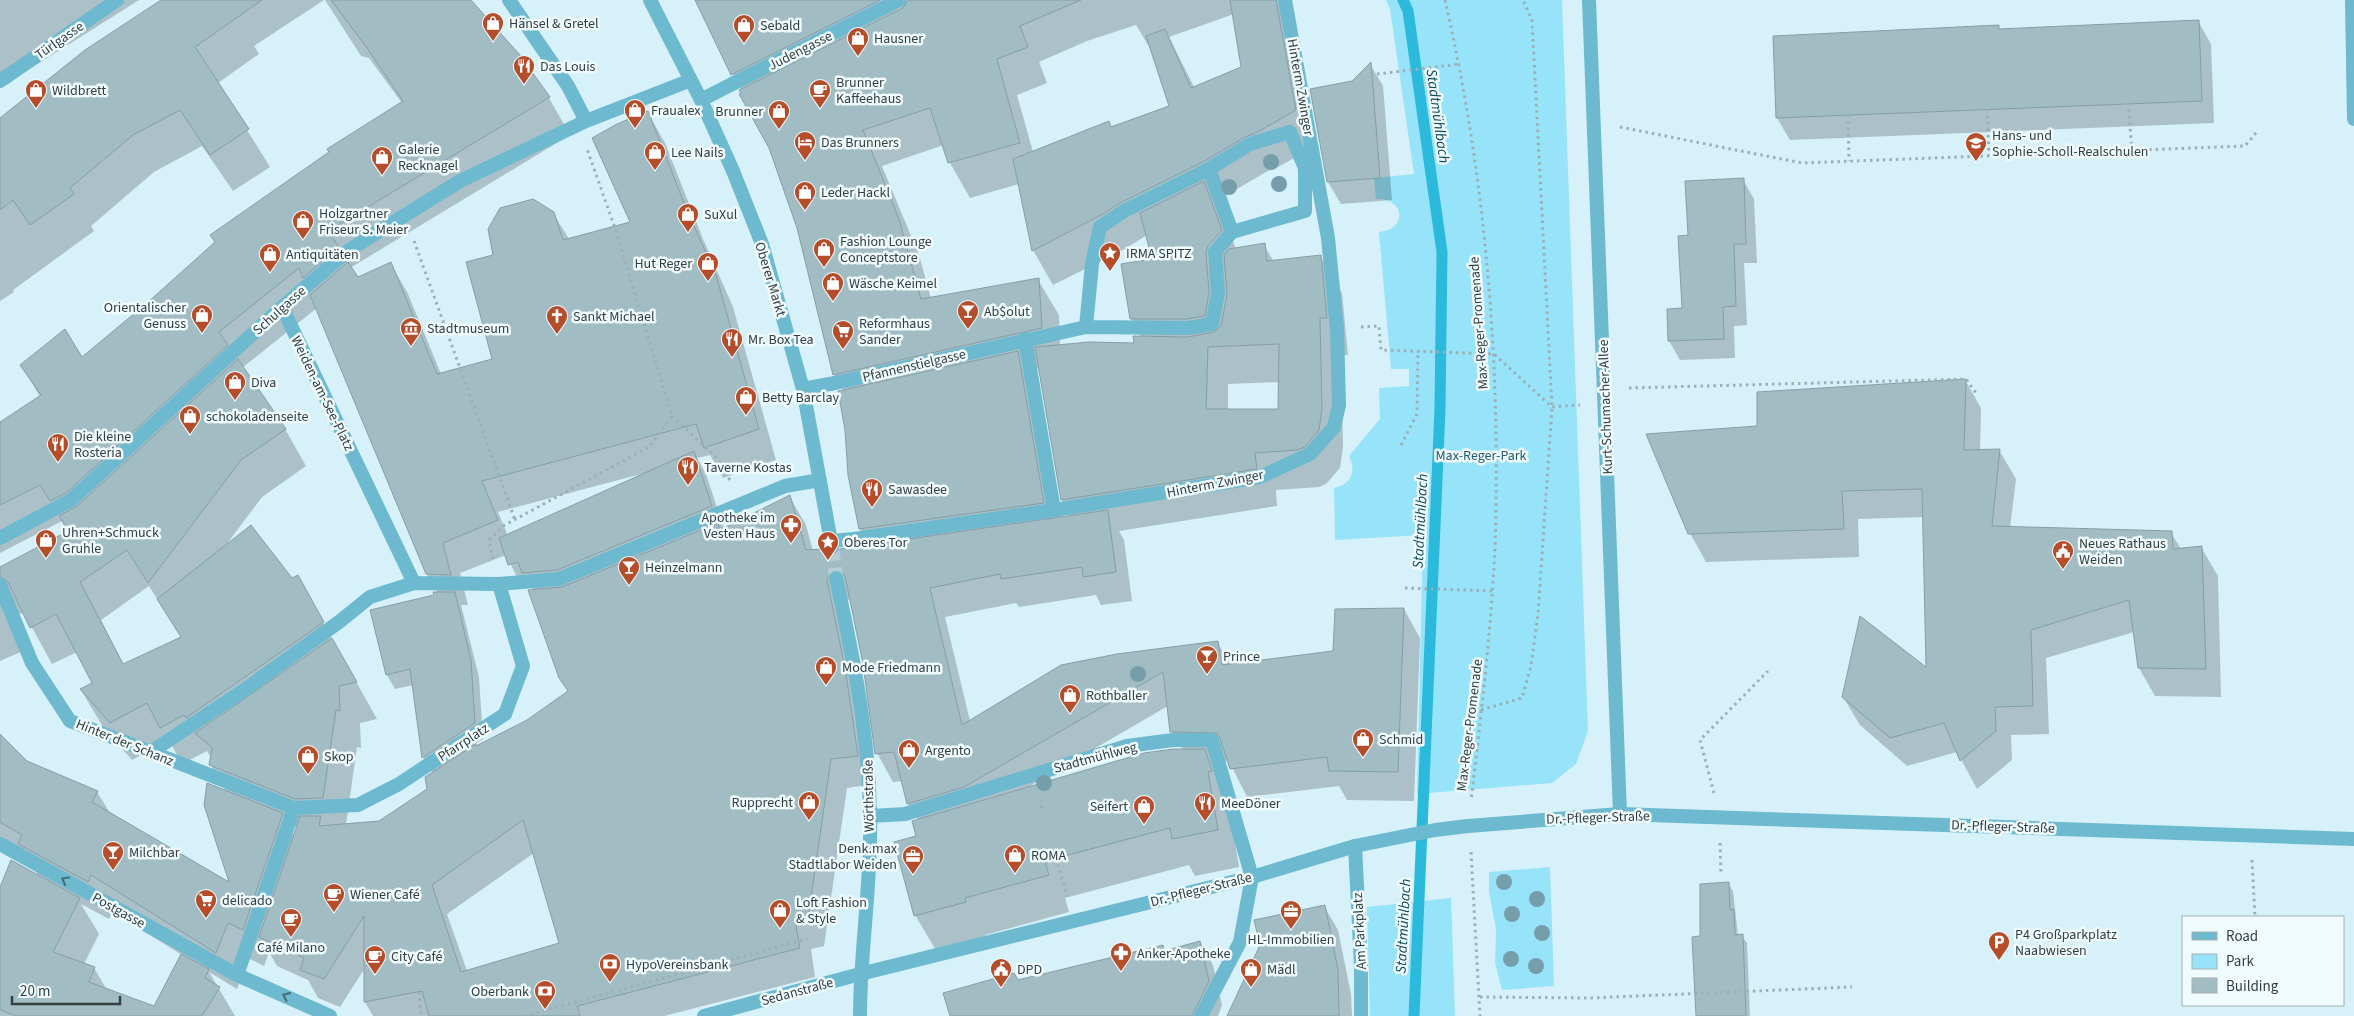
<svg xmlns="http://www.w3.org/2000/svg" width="2354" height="1016" font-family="'Source Sans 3',sans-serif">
<rect width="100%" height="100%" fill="#d6f1f9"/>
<!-- green -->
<path fill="#97e3f9" d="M1386 0H1562L1588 731 1576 764 1552 783 1417 794 1423 535 1335 540 1334 488C1351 484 1357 472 1349 456L1380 419 1379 388 1409 386V369H1391L1379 232C1408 230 1405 197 1376 199L1374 178 1414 174 1390 9Z
M1550 867 1554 986 1502 990 1495 963 1496 929 1489 892V872Z
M1451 898 1455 1016H1370L1367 907Z"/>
<!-- shadow -->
<path fill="#0003" fill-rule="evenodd" d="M0 0H139L6 84 0 77Z
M162 0H324L254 46 259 54 218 83 270 167 233 191 202 146 154 172 91 226 94 231 13 290 14 292 0 301V120L10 117 41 85 86 51Z
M325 0H467L549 98 570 135 350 268 357 278 391 264 408 294 441 374 494 360 495 256 553 213 569 239 632 223 648 113 665 143 703 239 733 307 776 460 723 478 710 455 697 458 706 474 724 529 789 496 806 525 813 551 833 557 870 546 860 529 849 475 844 391 834 374 798 228 770 148 696 0H1281L1316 146 1278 167 1266 172 1225 196V220L1236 249 1264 245 1274 262 1320 256 1342 293 1348 355H1341L1343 447 1340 468 1326 484 1319 487 1276 490 1277 506 1119 531 1124 540 1132 601 1101 605 1096 595 1019 607 1016 603 945 617 970 721 1217 642 1231 666 1334 652 1404 609 1420 638 1414 801 1347 800 1339 786 1247 797 1229 761 1211 760 1226 787 1239 867 1195 876 1189 865 1065 898 1069 912 985 935 986 939 937 952 915 915 918 820 908 804 903 781 893 782 877 753 864 664 850 598 844 604 874 784 847 788 824 946 811 949 815 977 664 1016H373L365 1002V968L340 1007 318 998 308 980 277 966 269 952 264 966 250 959 237 989 209 972 235 1016H0V890L39 877 31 863 0 845V735L26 762 97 792 110 813 231 885 226 792 211 765 212 759 207 751 182 764 169 740 132 760 103 727 81 690 93 684 77 652 52 664 24 613 18 614 23 651 0 661V568L69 532 62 521 0 553V423L40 397 22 365 82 359 402 103 369 58 361 56ZM1234 14 1242 67 1194 87 1169 37ZM1136 25 1148 45 1150 44 1170 107 1033 152 1017 95 1047 83 1039 62 1087 41ZM944 145 950 163 970 198 1019 184 1033 250 1053 285 1123 250 1147 235 1153 260 1131 318 1142 338 1135 344 1060 346 1059 315 1038 280 931 299 919 255 882 166ZM317 308 427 574 438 593 387 675 395 689 413 685 424 758 433 774 428 789 379 823 346 825 357 747 361 748 360 723 377 719 318 614 226 545 262 497 306 466 285 429 242 368ZM1040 368 1062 500 1072 517 1061 518 1039 390 1028 371ZM1280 382V411L1228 410V384ZM645 473 508 536 498 512ZM506 555 522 587 530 584 534 591 569 692 528 721 476 747 475 744 483 739 479 677 461 605H468L460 573ZM149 586 182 638 124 665 101 620ZM1168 706 1172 731 1183 750 1030 786ZM288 824 298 828 295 836ZM534 853 560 944 467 971 447 914ZM81 904 109 919 113 912 182 955 154 1008 107 990 94 968 84 964 99 934Z
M2198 21 2211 44 2214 123 1790 140 1777 118 1998 26 2000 30Z
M1370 64 1383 86 1392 200 1341 204 1328 182 1311 90 1353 82Z
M1743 180 1754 199 1757 263H1744L1747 325 1734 326 1735 358 1680 360 1669 341 1668 310 1683 309 1689 236Z
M1965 380 1981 408 1980 451 1999 450 2016 479 2010 528 2171 533 2181 549 2201 547 2218 576 2221 697 2155 696 2139 668 2134 632 2046 658 2049 734 2011 735 2012 760 1977 789 1957 752 1907 766 1860 725 1843 697 1928 669 1924 517 1858 519 1859 557 1706 562 1690 533 1759 427Z
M1728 884 1733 891 1738 936H1742L1747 943 1750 1016H1697L1701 937Z
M1324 906 1338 930 1351 994 1352 1016H1228Z
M1200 942 1213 965 1222 1005 1218 1016H952L1017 982 1162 947 1165 952Z"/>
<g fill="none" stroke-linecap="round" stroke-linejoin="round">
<!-- stream -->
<path stroke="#2bbadc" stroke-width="11" d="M1403 0 1408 11 1442 252 1440 409 1414 1016"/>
</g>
<!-- building -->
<path fill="#a2bcc4" stroke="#859ea6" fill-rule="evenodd" d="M161 0H262L195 47 249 129 210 155 180 110 133 135 70 188 74 194 30 225 13 200 0 210V118L85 50Z
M331 0H471L519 54 550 97 328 231 339 247 303 278 299 268 219 332 228 345 66 493 50 501 40 485 0 505V422L41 395 20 365 65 329 82 357 147 303 215 242 210 235 329 152 327 149 403 101 367 48Z
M695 0H880L731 75Z
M908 0H1081L1020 26 1028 47 997 59 1020 143 948 163 930 108 863 130 899 219 921 299 1039 278 1042 328 833 375 797 228 769 148 739 94 741 93 739 90 903 8Z
M1230 0H1276L1296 110 1258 132 1245 137 1205 161 1120 203 1103 214 1032 251 1013 159 1109 121 1111 127 1169 106 1146 36 1165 29 1191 88 1241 67Z
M2199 20 2202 101 1776 118 1773 36 1999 25V29Z
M1371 62 1380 178 1327 182 1310 89 1352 81Z
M648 111 686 208 716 275 759 429 704 448 696 424 482 481 498 520 443 543 451 575 426 574 310 295 348 262 358 277 391 262 437 374 492 359 466 262 493 255 488 229 500 208 533 199 554 212 563 240 630 222 592 138 617 124Z
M1744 178 1746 244H1734L1736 306 1723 307 1724 339 1668 341 1667 309 1682 308 1678 236 1688 235 1685 181Z
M1204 181 1222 230 1208 246 1206 252 1209 292 1205 316 1187 319H1130L1121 264 1152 259 1140 213Z
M1265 243 1267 261 1321 255 1327 318H1320L1322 409 1319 430 1305 447 1297 450 1255 453 1257 469 1061 500 1035 347 1089 342 1134 343 1133 336 1188 337 1214 332 1221 326 1227 294 1224 255 1229 249ZM1279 344 1278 409H1206L1208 347Z
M1018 351 1044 503 859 529 848 475 845 430 838 391Z
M238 359 286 429 241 460 148 583 127 550 80 582 123 664 181 637 157 599 251 525 292 578 298 575 324 622 186 718 184 715 160 728 147 703 110 723 80 689 92 683 56 614 30 628 8 582 0 576V567L68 531 59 516 77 506Z
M1966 379 1964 450 2000 449 1992 526 2172 531 2173 549 2202 546 2206 669 2138 668 2129 600 2031 630 2033 706 1995 707 1996 731 1960 761 1944 723 1890 738 1842 697 1860 616 1926 667 1922 489 1842 491 1844 529 1688 534 1646 434 1757 426V392Z
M694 451 712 506 557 570 522 573 518 562 508 565 499 538Z
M790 495 806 550 823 549 826 553 833 556 840 549 1108 510 1116 572 1083 577 1082 567 1001 579 1000 574 930 588 962 725 1061 665 1117 654 1218 641 1222 665 1333 651 1335 609 1404 608 1398 772 1329 771 1327 757 1230 769 1220 738 1217 733 1170 732 1163 672 964 787 907 804 894 752 875 754 863 664 845 576 842 572 835 569 830 572 827 580 845 667 858 756 831 759 808 918 795 921 800 948 577 1006 580 1016H429L422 991 364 1002V916L324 979 300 970 304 958 259 937 300 816H321L319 826 379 821 427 789 425 777 476 744V746L527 720 568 691 559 678 528 590 562 587 718 523 720 530ZM523 820 559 943 461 972 432 885Z
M433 592H455L471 660 475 723 422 758 410 669 386 675 370 610 434 595Z
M332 638 357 682 339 686 340 711 336 710 323 798 295 799 209 765 212 748 195 733Z
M0 734 27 761 98 791 92 802 229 882 204 805 207 783 283 813 243 930 228 923 216 953 91 875 88 882 18 844 22 835 0 822Z
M1174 749H1205L1212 771 1208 772 1218 830 1172 839 1170 828 1045 861 1049 875 965 898 966 902 914 916 894 842 916 836 912 821 1144 753Z
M11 860 80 898 53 952 95 967 89 982 154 1006 181 954 209 969 205 978 220 987 202 1016H16L0 1010V887Z
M1729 882 1730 910 1734 909 1735 935 1743 934 1746 1016H1696L1692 937 1700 936V884Z
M1325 905 1338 970 1339 1016H1227L1260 945 1254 920Z
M1200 941 1209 981 1192 1016H950L943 993 1014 973 1018 980 1163 945 1164 951Z"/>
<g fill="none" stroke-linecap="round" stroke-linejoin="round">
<!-- pedestrian-tunnel -->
<path stroke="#b6cdd4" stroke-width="14" stroke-dasharray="14 7" stroke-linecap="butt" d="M832 547 836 578"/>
<!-- path -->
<path stroke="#9bb0b6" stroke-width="3" stroke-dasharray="2.5 4" stroke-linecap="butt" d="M1445 0C1486 178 1501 364 1495 547 1491 632 1481 716 1471 801
M1377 74 1460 64
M2128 103 2132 151
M1987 109 1989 156
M1848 115 1849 161
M1620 127 1802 163 2245 146 2256 133
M414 241 515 520
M1361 327 1379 326 1381 350 1494 354 1552 407 1580 405
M1629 388 1966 379 1976 393
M672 416 718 459 731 482
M1401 445 1417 414 1418 351
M493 559 489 540 503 526 649 447 672 416 615 228 587 149
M1405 588 1492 591
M1481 710 1522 698 1531 666 1538 614 1552 407 1532 20 1523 0
M1714 793 1700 740 1768 671
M1040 799 1042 809
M1720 843 1721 875
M1471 852 1480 1016
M1056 858 1067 896
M2252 860 2255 917
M419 992 421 1016
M1480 997 1589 998 1852 987
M524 1016 807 939"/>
<!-- pedestrian -->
<path stroke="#6cb9d0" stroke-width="14" d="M509 0 568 86 586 121
M650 0 701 100 733 171 762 244 803 389 832 547
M6 77 117 0
M701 100 734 83
M282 307 414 583
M803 389 835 383
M0 538 71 500 282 307 349 250 460 181 586 121 691 80
M831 541 854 539
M836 578C853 656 869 734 870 815 872 882 860 949 860 1016
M499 584 523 666 505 714
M0 585 32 663 70 721 151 752 247 688 339 622 370 597 414 583 499 584 559 579 785 486 820 480
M871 816 905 814 1127 746 1173 740H1212L1252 877"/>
<!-- minor -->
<path stroke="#6cb9d0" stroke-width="14" d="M1589 0 1620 814
M2352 0 2354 119
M0 81 6 77
M734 83 899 0
M1232 232 1305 211V168
M1086 327 1188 328 1212 324 1218 293 1215 252 1232 232 1209 169
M1025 339 1054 510
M835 383 1086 327 1092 264 1100 227 1124 211 1209 169 1250 144 1290 132 1305 168 1314 167
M854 539 1054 510 1260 477 1310 454 1334 427 1339 405 1337 329 1328 238 1285 0
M151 752 294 808 358 805 399 784 505 714
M0 844 237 975 330 1016
M1355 846 1361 966V1016
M237 975 294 808
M1201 1016 1240 942 1252 877"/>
<!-- tertiary -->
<path stroke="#6cb9d0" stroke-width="14" d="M704 1016 860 974 1252 877 1355 846 1435 830 1468 826 1620 814 2354 839"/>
</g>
<!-- trees -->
<g fill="#759eaa">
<circle cx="1271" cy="162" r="8"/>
<circle cx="1279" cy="184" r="8"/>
<circle cx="1229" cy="187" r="8"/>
<circle cx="1138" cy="674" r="8"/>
<circle cx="1044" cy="783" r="8"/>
<circle cx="1504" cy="882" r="8"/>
<circle cx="1537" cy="899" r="8"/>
<circle cx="1512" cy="914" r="8"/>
<circle cx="1542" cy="933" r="8"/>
<circle cx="1511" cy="959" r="8"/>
<circle cx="1536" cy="966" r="8"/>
</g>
<!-- one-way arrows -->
<defs><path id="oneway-chevron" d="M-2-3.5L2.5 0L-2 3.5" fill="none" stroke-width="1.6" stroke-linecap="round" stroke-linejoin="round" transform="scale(1.25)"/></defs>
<g stroke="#486a74">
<use href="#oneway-chevron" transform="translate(65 880) rotate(-151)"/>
<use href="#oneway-chevron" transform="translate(286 996) rotate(-156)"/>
</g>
<!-- icons -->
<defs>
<g id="shop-pin" transform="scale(1.125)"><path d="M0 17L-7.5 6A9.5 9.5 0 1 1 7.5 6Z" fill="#b54d2a" stroke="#f0fbfe"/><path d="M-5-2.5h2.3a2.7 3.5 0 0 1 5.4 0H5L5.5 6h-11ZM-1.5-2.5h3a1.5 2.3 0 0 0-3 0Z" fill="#fff"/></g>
<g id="restaurant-pin" transform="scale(1.125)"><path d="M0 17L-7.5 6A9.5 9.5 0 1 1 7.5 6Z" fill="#b54d2a" stroke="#f0fbfe"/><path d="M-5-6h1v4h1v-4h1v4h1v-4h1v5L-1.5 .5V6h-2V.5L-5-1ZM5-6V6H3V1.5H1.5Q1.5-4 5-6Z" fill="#fff"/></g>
<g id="cafe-pin" transform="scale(1.125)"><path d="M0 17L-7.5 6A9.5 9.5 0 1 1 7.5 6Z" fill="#b54d2a" stroke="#f0fbfe"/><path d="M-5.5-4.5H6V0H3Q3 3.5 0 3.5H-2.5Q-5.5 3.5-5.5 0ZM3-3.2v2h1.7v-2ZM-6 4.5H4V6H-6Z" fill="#fff"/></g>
<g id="hotel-pin" transform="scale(1.125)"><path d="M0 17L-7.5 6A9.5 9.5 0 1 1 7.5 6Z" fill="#b54d2a" stroke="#f0fbfe"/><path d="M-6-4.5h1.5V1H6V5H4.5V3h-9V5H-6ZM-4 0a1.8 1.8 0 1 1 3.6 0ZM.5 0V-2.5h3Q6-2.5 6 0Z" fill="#fff"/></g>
<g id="school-pin" transform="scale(1.125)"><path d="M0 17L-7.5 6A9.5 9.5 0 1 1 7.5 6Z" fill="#b54d2a" stroke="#f0fbfe"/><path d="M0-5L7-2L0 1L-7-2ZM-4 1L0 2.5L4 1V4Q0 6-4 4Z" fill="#fff"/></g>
<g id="sight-pin" transform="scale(1.125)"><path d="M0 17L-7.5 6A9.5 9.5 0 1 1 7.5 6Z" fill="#b54d2a" stroke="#f0fbfe"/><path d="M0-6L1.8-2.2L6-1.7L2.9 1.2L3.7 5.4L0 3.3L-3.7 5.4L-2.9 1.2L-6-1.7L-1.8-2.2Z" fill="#fff"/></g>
<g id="bar-pin" transform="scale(1.125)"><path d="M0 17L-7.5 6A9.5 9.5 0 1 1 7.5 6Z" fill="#b54d2a" stroke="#f0fbfe"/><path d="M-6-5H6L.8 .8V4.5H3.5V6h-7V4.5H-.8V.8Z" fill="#fff"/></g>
<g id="church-pin" transform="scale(1.125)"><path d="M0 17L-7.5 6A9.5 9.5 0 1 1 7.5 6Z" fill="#b54d2a" stroke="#f0fbfe"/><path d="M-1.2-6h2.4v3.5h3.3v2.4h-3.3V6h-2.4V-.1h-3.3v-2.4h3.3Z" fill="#fff"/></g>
<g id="museum-pin" transform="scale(1.125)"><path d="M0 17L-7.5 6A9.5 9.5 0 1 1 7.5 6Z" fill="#b54d2a" stroke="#f0fbfe"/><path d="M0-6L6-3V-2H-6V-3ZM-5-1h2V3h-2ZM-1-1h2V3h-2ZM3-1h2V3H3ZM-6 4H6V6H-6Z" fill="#fff"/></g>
<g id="supermarket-pin" transform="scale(1.125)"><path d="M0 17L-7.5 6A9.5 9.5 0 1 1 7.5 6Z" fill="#b54d2a" stroke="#f0fbfe"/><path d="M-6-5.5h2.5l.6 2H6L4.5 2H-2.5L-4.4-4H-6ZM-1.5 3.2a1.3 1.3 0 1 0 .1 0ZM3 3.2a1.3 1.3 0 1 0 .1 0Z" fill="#fff"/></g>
<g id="pharmacy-pin" transform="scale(1.125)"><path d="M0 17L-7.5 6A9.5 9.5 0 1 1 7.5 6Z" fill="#b54d2a" stroke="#f0fbfe"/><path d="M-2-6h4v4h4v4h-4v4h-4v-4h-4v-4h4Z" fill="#fff"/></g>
<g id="civic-pin" transform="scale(1.125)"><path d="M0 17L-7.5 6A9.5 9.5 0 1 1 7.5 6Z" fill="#b54d2a" stroke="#f0fbfe"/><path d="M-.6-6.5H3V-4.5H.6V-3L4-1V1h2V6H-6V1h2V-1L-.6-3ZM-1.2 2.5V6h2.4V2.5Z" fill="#fff"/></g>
<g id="office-pin" transform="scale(1.125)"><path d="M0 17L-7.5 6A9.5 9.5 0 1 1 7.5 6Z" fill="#b54d2a" stroke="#f0fbfe"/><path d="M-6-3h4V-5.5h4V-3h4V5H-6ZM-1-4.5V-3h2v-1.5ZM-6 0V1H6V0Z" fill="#fff"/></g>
<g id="parking-pin" transform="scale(1.125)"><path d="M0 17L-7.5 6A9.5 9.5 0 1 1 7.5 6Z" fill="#b54d2a" stroke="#f0fbfe"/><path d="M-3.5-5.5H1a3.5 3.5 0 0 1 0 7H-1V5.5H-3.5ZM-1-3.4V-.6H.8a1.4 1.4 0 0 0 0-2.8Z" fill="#fff"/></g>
<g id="bank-pin" transform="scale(1.125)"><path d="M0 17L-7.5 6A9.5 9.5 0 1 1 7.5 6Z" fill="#b54d2a" stroke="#f0fbfe"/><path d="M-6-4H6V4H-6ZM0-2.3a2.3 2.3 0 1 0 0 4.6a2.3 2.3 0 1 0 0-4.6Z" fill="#fff"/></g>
</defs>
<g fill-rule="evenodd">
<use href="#shop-pin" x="493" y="23"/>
<use href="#shop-pin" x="744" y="25"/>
<use href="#shop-pin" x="858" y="38"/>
<use href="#restaurant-pin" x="524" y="66"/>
<use href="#shop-pin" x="36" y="90"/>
<use href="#cafe-pin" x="820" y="90"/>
<use href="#shop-pin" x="635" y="110"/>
<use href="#shop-pin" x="779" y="111"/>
<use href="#hotel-pin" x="805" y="142"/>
<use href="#school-pin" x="1976" y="143"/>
<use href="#shop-pin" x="655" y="152"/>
<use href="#shop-pin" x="382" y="157"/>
<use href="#shop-pin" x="805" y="192"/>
<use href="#shop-pin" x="688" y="214"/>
<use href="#shop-pin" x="303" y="221"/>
<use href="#shop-pin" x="824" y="249"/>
<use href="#sight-pin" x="1110" y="253"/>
<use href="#shop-pin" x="270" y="254"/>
<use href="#shop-pin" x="708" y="263"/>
<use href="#shop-pin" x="833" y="283"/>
<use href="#bar-pin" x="968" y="311"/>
<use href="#shop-pin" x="202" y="315"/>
<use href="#church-pin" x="557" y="316"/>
<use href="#museum-pin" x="411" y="328"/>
<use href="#supermarket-pin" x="843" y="331"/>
<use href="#restaurant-pin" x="732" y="339"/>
<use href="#shop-pin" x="235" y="382"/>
<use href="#shop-pin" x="746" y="397"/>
<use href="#shop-pin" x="190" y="416"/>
<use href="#restaurant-pin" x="58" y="444"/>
<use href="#restaurant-pin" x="688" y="467"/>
<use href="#restaurant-pin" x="872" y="489"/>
<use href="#pharmacy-pin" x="791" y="525"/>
<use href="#shop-pin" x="46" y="540"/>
<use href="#sight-pin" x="828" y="542"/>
<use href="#civic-pin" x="2063" y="551"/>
<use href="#bar-pin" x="629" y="567"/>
<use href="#bar-pin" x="1207" y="656"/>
<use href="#shop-pin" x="826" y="667"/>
<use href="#shop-pin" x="1070" y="695"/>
<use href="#shop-pin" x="1363" y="739"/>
<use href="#shop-pin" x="909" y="750"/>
<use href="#shop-pin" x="308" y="756"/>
<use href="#shop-pin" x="809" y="802"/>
<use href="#restaurant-pin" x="1205" y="803"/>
<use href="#shop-pin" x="1144" y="806"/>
<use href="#bar-pin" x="113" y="852"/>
<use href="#shop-pin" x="1015" y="855"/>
<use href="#office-pin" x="913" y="856"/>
<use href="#cafe-pin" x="334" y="894"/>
<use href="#supermarket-pin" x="206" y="900"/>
<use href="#shop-pin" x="780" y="910"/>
<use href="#office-pin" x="1291" y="911"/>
<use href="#cafe-pin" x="291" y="919"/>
<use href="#parking-pin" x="1999" y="942"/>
<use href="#pharmacy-pin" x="1121" y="953"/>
<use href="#cafe-pin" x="375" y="956"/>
<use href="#bank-pin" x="610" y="964"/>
<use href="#civic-pin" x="1001" y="969"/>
<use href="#shop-pin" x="1251" y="969"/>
<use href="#bank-pin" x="545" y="991"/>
</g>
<g text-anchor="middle" stroke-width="5" stroke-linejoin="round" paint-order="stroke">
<!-- poi labels -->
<g font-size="14" fill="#343f42" stroke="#f0fbfe" text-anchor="start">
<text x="509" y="28">Hänsel &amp; Gretel</text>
<text x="760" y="30">Sebald</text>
<text x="874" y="43">Hausner</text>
<text x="540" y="71">Das Louis</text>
<text x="836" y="87">Brunner<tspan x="836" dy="16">Kaffeehaus</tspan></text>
<text x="52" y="95">Wildbrett</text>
<text x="651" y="115">Fraualex</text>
<text x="763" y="116" text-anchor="end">Brunner</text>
<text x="1992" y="140">Hans- und<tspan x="1992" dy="16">Sophie-Scholl-Realschulen</tspan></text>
<text x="821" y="147">Das Brunners</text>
<text x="398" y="154">Galerie<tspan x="398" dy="16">Recknagel</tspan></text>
<text x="671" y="157">Lee Nails</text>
<text x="821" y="197">Leder Hackl</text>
<text x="319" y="218">Holzgartner<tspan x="319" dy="16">Friseur S. Meier</tspan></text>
<text x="704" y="219">SuXul</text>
<text x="840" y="246">Fashion Lounge<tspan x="840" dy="16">Conceptstore</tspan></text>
<text x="1126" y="258">IRMA SPITZ</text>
<text x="286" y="259">Antiquitäten</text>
<text x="692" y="268" text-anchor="end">Hut Reger</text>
<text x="849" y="288">Wäsche Keimel</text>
<text x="186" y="312" text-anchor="end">Orientalischer<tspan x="186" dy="16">Genuss</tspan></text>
<text x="984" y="316">Ab$olut</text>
<text x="573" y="321">Sankt Michael</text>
<text x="859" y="328">Reformhaus<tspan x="859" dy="16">Sander</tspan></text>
<text x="427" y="333">Stadtmuseum</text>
<text x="748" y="344">Mr. Box Tea</text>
<text x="251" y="387">Diva</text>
<text x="762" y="402">Betty Barclay</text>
<text x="206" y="421">schokoladenseite</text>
<text x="74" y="441">Die kleine<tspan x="74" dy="16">Rosteria</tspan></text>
<text x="704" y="472">Taverne Kostas</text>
<text x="888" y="494">Sawasdee</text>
<text x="775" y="522" text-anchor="end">Apotheke im<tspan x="775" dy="16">Vesten Haus</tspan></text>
<text x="62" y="537">Uhren+Schmuck<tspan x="62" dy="16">Gruhle</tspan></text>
<text x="844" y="547">Oberes Tor</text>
<text x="2079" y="548">Neues Rathaus<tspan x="2079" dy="16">Weiden</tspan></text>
<text x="645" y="572">Heinzelmann</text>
<text x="1223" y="661">Prince</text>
<text x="842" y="672">Mode Friedmann</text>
<text x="1086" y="700">Rothballer</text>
<text x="1379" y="744">Schmid</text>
<text x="925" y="755">Argento</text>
<text x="324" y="761">Skop</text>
<text x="793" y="807" text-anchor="end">Rupprecht</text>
<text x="1221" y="808">MeeDöner</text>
<text x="1128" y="811" text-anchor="end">Seifert</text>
<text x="897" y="853" text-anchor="end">Denk.max<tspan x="897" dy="16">Stadtlabor Weiden</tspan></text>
<text x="129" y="857">Milchbar</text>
<text x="1031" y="860">ROMA</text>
<text x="350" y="899">Wiener Café</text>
<text x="222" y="905">delicado</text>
<text x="796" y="907">Loft Fashion<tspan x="796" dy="16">&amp; Style</tspan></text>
<text x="2015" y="939">P4 Großparkplatz<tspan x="2015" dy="16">Naabwiesen</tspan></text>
<text x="1291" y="944" text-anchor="middle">HL-Immobilien</text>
<text x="291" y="952" text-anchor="middle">Café Milano</text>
<text x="1137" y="958">Anker-Apotheke</text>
<text x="391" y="961">City Café</text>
<text x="626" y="969">HypoVereinsbank</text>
<text x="1017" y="974">DPD</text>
<text x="1267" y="974">Mädl</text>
<text x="529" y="996" text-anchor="end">Oberbank</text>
</g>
<!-- street labels -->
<g font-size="14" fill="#343f42" stroke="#f0fbfe">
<text transform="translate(59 40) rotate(-35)" y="5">Türlgasse</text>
<text transform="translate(800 50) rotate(-27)" y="5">Judengasse</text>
<text transform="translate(1301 87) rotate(80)" y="5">Hinterm Zwinger</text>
<text transform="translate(771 279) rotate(73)" y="5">Oberer Markt</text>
<text transform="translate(279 310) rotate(-42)" y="5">Schulgasse</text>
<text transform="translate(1478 323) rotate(-94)" y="5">Max-Reger-Promenade</text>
<text transform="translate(914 365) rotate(-13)" y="5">Pfannenstielgasse</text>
<text transform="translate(323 393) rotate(64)" y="5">Weiden-am-See-Platz</text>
<text transform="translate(1605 407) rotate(-92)" y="5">Kurt-Schumacher-Allee</text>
<text transform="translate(1215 483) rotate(-11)" y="5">Hinterm Zwinger</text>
<text transform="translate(1469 725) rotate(-83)" y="5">Max-Reger-Promenade</text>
<text transform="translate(125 742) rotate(22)" y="5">Hinter der Schanz</text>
<text transform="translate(463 742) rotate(-33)" y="5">Pfarrplatz</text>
<text transform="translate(1095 757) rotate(-15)" y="5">Stadtmühlweg</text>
<text transform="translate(868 796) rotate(-91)" y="5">Wörthstraße</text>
<text transform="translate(1598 817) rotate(-2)" y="5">Dr.-Pfleger-Straße</text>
<text transform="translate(2003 826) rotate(2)" y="5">Dr.-Pfleger-Straße</text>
<text transform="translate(1201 889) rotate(-14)" y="5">Dr.-Pfleger-Straße</text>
<text transform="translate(119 910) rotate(29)" y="5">Postgasse</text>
<text transform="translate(1359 931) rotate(-93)" y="5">Am Parkplatz</text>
<text transform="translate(797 991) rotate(-15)" y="5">Sedanstraße</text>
</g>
<!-- park labels -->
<g font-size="14" fill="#255b6a" stroke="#f0fbfe">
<text x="1481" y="460">Max-Reger-Park</text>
</g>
<!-- water labels -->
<g font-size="15" font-style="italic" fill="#0e4957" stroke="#f0fbfe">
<text transform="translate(1438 116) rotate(82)" y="5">Stadtmühlbach</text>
<text transform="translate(1420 521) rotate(-87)" y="5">Stadtmühlbach</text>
<text transform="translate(1403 926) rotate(-87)" y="5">Stadtmühlbach</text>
</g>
</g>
<!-- legend -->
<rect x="2182" y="916" width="162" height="90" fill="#f0fbfe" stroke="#a5b0b3"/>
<rect x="2192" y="932" width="25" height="8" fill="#6cb9d0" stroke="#a5b0b3"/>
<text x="2226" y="941" font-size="15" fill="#343f42">Road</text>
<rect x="2192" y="954" width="25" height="15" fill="#97e3f9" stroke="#a5b0b3"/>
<text x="2226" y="966" font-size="15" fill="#343f42">Park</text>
<rect x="2192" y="978" width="25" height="15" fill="#a2bcc4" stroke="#a5b0b3"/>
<text x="2226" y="991" font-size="15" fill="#343f42">Building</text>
<!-- scale -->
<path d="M12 996v8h108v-8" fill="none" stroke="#343f42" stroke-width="2.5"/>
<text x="20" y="996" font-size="15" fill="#343f42" stroke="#f0fbfe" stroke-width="4" paint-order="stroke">20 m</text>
</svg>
